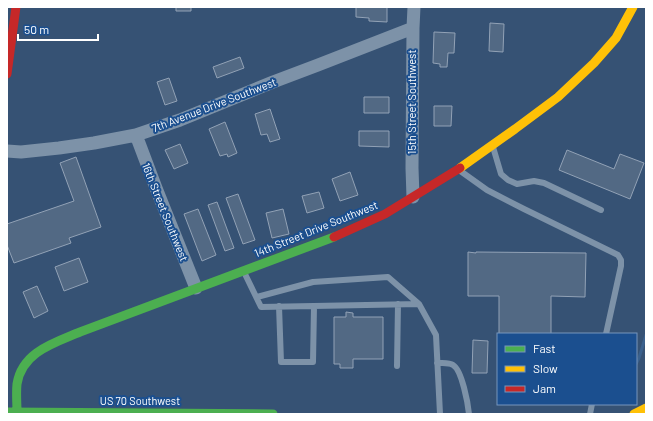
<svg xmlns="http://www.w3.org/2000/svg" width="653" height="421" font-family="Barlow,sans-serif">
<rect width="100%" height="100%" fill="#365274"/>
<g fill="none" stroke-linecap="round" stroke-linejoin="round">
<!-- stream -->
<path stroke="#3b618d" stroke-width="3" d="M636 364 639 358 646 335"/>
</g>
<!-- building -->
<path fill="#526984" stroke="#92a2b6" d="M176 7H191V11H176Z
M356 7H387V22L369 21V18L356 17Z
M490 23 504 24 503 52 489 51Z
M434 32 455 33 454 53H448L447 67H440V64L433 63Z
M240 57 244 68 217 78 213 67Z
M169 78 177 101 165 105 157 82Z
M364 97H389V113H364Z
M434 106H452L451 126H434Z
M270 109 280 139 270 142 267 134 261 135 255 114Z
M225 122 237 153 228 157 227 154 220 156 209 129Z
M359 131H389V147L359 146Z
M180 144 188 163 174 169 165 150Z
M567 150 614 169 620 154 644 163 630 199 559 170Z
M76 157 101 227 69 238 71 243 14 263 7 245V224L74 201 60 163Z
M350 172 358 195 340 201 332 179Z
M319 192 324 208 307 213 302 196Z
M238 194 255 240 243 244 226 198Z
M217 202 234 248 225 251 208 205Z
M198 209 216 255 202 261 184 214Z
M283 209 289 234 272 238 266 213Z
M468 252 476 253V252L586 253 585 297 551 296V334H499V296H468Z
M79 258 88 282 64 291 55 267Z
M37 286 48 311 34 318 23 292Z
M346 312 353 313V317H383V359H353V368H340V364H334V317H346Z
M473 340 488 341 487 373H472Z"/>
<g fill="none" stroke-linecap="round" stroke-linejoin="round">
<!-- lane -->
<path stroke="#7d92a8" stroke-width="6" d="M493 147 501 174 508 180 517 184 534 181 544 183 601 210
M459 170 487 190 524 209 618 255 621 260V266L606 334
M244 272 261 307 419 304 436 335 440 414
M257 297 313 282 388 277 419 304
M279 306 281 362H313L314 306
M437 363C442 363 449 362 453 365 462 370 468 404 469 414
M397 366 398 304
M590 414 592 404"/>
<!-- street -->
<path stroke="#7d92a8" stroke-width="13" d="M136 135 156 188 196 288
M7 151 21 152 59 148 94 143 136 135 180 120 273 82 318 65 413 28
M413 197 412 168 413 28 414 7"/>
<!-- fast -->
<path stroke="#4caf50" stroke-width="9" d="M7 412 273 414
M17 412C17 403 16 393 17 384 22 352 54 343 80 332L334 237"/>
<!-- slow -->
<path stroke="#ffc107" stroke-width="9" d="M460 168 515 129 558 97 594 63 616 38 633 7
M634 414 646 408"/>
<!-- jam -->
<path stroke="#c62828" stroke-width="9" d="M7 74 16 7
M334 237 385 214 460 168"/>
</g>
<g text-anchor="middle" stroke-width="4" stroke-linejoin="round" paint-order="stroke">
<!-- street labels -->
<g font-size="11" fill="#fff" stroke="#1b4f8f">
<text transform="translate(412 102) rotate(-90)" y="4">15th Street Southwest</text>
<text transform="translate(214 105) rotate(-21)" y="4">7th Avenue Drive Southwest</text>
<text transform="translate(165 212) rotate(68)" y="4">16th Street Southwest</text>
<text transform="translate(316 229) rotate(-22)" y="4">14th Street Drive Southwest</text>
<text x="140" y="405">US 70 Southwest</text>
</g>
</g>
<!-- border -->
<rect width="653" height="421" fill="none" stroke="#ffffff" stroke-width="16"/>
<!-- legend -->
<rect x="497" y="333" width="140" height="72" fill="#1b4f8f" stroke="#7695bc"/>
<rect x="505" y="346" width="20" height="6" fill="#4caf50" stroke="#7695bc"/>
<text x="533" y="353" font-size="12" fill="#ffffff">Fast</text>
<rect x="505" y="366" width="20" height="6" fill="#ffc107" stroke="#7695bc"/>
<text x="533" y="373" font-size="12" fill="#ffffff">Slow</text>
<rect x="505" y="386" width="20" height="6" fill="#c62828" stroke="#7695bc"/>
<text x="533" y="393" font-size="12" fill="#ffffff">Jam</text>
<!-- scale -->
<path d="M18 34v6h80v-6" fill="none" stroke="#ffffff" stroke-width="2"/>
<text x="24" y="34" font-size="12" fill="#ffffff" stroke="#1b4f8f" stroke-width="3" paint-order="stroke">50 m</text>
</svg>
